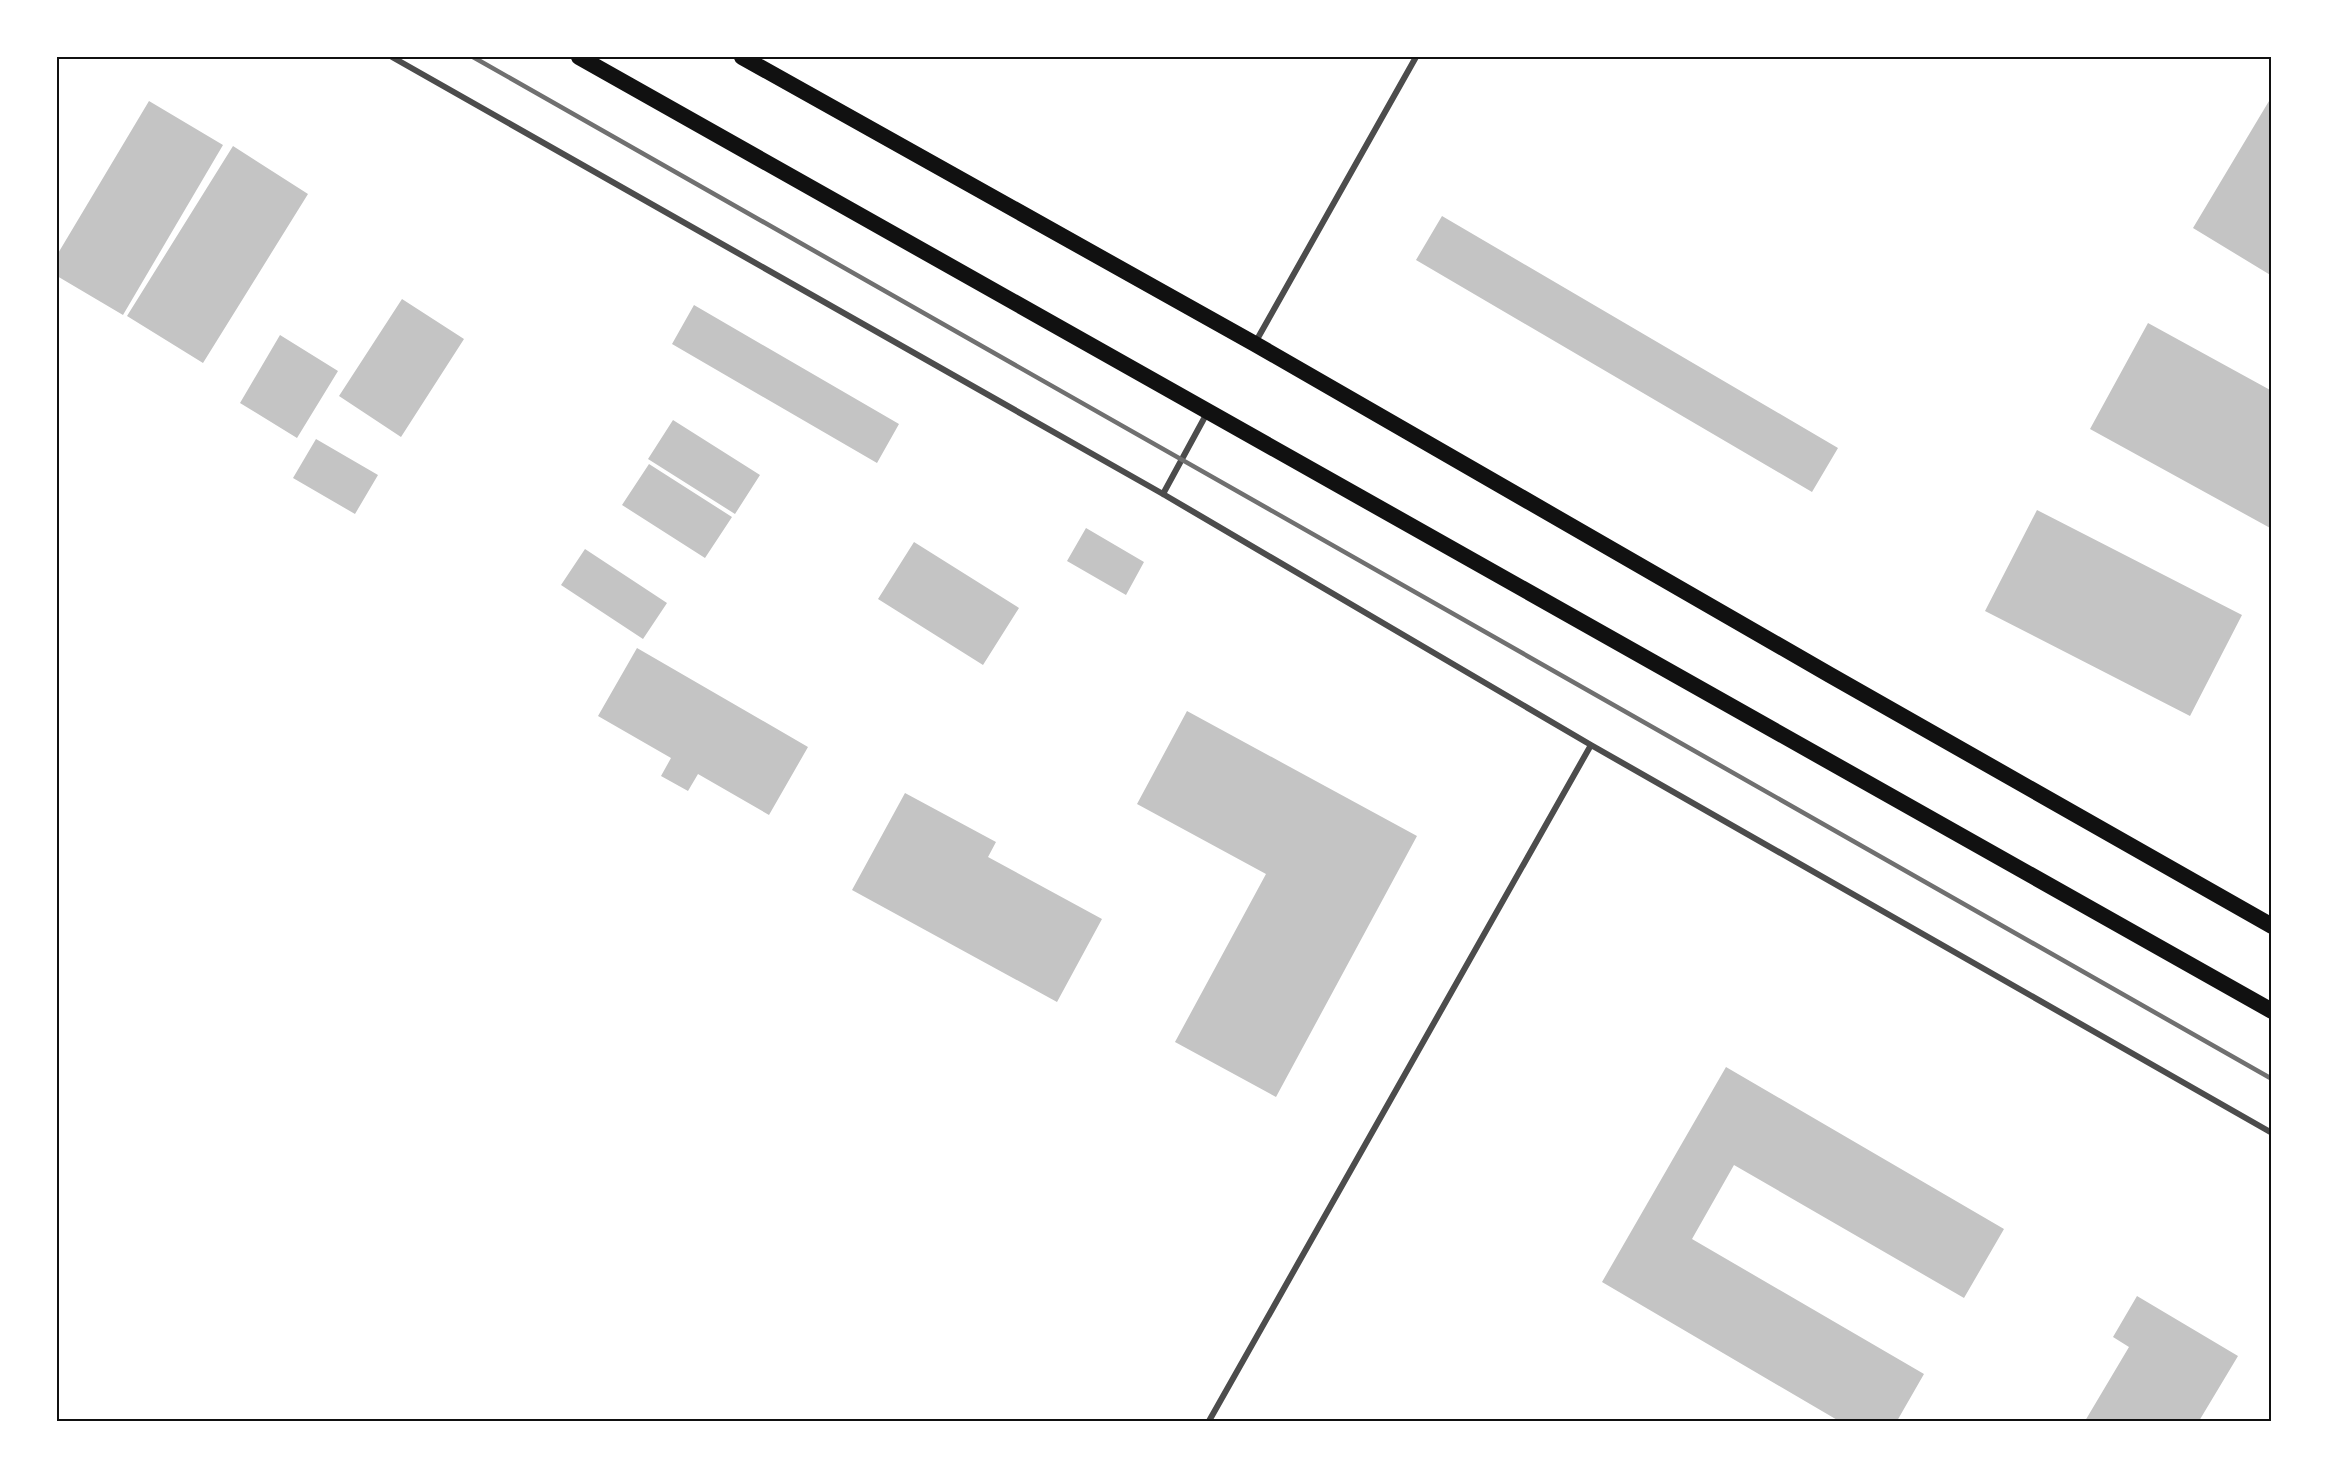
<svg xmlns="http://www.w3.org/2000/svg" width="2329" height="1478" font-family="Inter,sans-serif">
<rect width="100%" height="100%" fill="#fff"/>
<!-- building -->
<path fill="#c4c4c4" d="M2272 96V276L2193 228Z
M149 101 223 145 123 315 57 276V255Z
M233 146 308 194 203 363 127 316Z
M1442 216 1838 448 1812 492 1416 260Z
M402 299 464 339 401 437 339 396Z
M694 305 899 424 877 463 672 344Z
M2148 323 2272 391V529L2090 429Z
M280 335 338 371 297 438 240 403Z
M673 420 760 475 735 514 648 459Z
M316 439 378 475 355 514 293 478Z
M649 464 732 517 705 558 622 505Z
M2037 510 2242 615 2190 716 1985 611Z
M1086 528 1144 562 1126 595 1067 561Z
M914 542 1019 608 983 665 878 599Z
M585 549 667 603 643 639 561 585Z
M637 648 808 747 769 815 698 774 688 791 661 776 671 758 598 716Z
M1187 711 1417 836 1276 1097 1175 1042 1266 874 1137 804Z
M905 793 996 842 988 857 1102 919 1057 1002 852 890Z
M1726 1067 2004 1229 1964 1298 1734 1165 1692 1239 1924 1374 1897 1421H1839L1602 1282Z
M2137 1296 2238 1356 2199 1421H2085L2129 1347 2113 1337Z"/>
<g fill="none" stroke-linecap="round" stroke-linejoin="round">
<!-- minor -->
<path stroke="#4c4c4c" stroke-width="6" d="M392 57 1163 494 1591 745 2272 1133
M1255 343 1416 57
M1163 494 1207 413
M1209 1421 1591 745"/>
<!-- trunk -->
<path stroke="#111" stroke-width="16" d="M579 57 2272 1011
M742 57 1255 344 1830 675 2272 926"/>
<!-- rail -->
<path stroke="#707070" stroke-width="4.5" d="M473 57 2272 1079"/>
</g>
<!-- border -->
<rect width="2329" height="1478" fill="none" stroke="#ffffff" stroke-width="117"/>
<rect x="58" y="58" width="2212" height="1362" fill="none" stroke="#111" stroke-width="2"/>
</svg>
